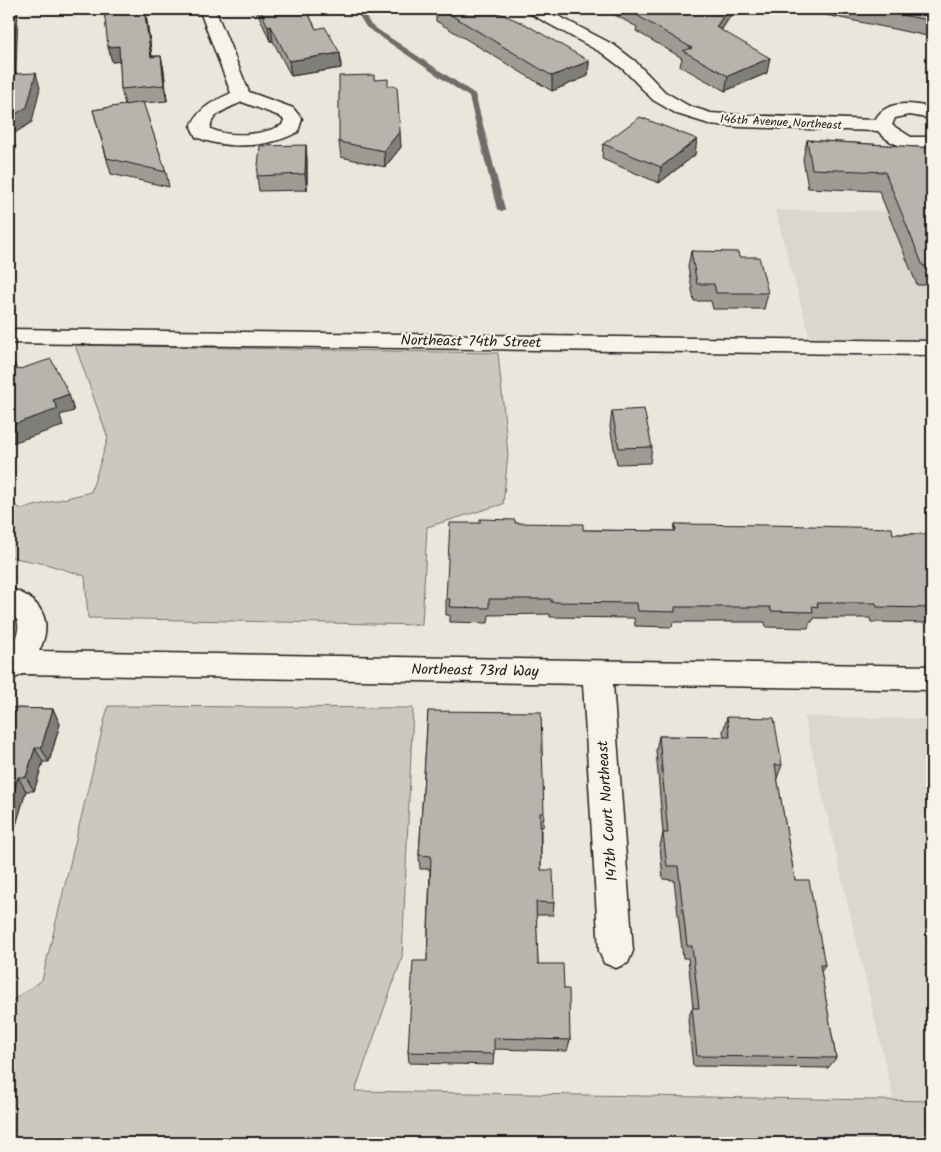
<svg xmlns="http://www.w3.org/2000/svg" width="941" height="1152" font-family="Kalam,sans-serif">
<rect width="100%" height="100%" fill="#eae6dc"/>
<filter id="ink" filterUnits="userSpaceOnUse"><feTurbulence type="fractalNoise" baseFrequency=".02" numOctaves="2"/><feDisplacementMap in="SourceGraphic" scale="10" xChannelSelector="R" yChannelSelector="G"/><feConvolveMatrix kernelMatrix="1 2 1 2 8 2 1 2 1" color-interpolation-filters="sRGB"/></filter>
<g filter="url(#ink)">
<!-- built -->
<path fill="#dad7ce" d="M775 210 932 212V340L810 338Z
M804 717 932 719V1101H894Z"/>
<!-- green -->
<path fill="#ccc8c0" stroke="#74726e" d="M75 345 498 353 508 454 503 504 427 527 422 625 88 618 85 576 46 564 9 557V502L22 509 91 492 108 438Z
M108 706 413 708 402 958 355 1091 932 1101V1143H9V1003L42 980Z"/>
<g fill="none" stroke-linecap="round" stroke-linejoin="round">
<!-- stream -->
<path fill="#6d6c68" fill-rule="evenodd" d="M355 9H361L371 25 475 94 505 209 504 211H501L497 209 469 97 366 27Z"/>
<!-- minor casing -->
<g stroke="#1c1c1c" stroke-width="3">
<path id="minor" d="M199 9H215L249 92 293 108 302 119 298 132C268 148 227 150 196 137L191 127C198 108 214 101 231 93ZM242 102 279 116 284 120 282 125C263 135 231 138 211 129 208 115 231 107 242 102Z
M525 9H545L614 45 635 61 665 92 689 106 711 113 739 115 875 120C886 99 913 103 932 108V119L910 115 895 118 892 125 911 137H932V149C913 150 891 147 878 131L739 127 709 124 677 114 653 100 623 69 602 53 527 12Z
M9 329 932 341V355L9 343Z
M9 588C40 598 55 620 39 651L932 666V690L613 684 633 951 628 963 616 968 604 963 599 951 583 684 23 674 9 681C8 673 6 657 9 649 14 639 21 632 17 620L9 612Z"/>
</g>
<!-- minor -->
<use href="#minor" fill="#f7f3e8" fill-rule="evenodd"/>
</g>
<!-- wall -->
<path fill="#9d9b94" stroke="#1c1c1c" d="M104 9H145L152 56H161L164 71 167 101 143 103 166 172 169 187 111 174 93 110 125 105 121 89 120 61 112 62Z
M256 9H306L316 29 340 53 341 68 291 76 273 41H270Z
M436 9H441L589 61 588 76 552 91 436 21Z
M604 9H735L721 30 767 73 725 91 680 66 682 58 636 31 637 27Z
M807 9H932V37L807 11Z
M374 80 388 86 401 147 385 167 341 157 339 142Z
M807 140 932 148V285H917L879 191 808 188 803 159Z
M603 144 695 155 659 183 602 159Z
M306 145 307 160V190L259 191 257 176Z
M691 251 739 257 768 293 764 309H713L711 301H694L688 267Z
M612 411 652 447 650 463 617 464 610 427Z
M515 523 583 530 674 531 675 524 893 534H932V623L871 622 870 618H814L812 622H810L808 628 766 627 765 622H673L672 627 635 626 634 618 550 617V614L489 615 488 623 450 622V615H446V599Z
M9 708 53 709 60 724 49 762H43L34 791H26L9 849Z
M428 711 544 813 543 827H541V870L554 903 553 915H536L538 964 564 989 570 1040 567 1051 494 1049 493 1065 409 1063 408 1052 427 961 430 869H420L419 855Z
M727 717 782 765 777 778 795 880 825 965 821 972 836 1058 828 1068 693 1066 688 1019 692 1008H693L688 958H683L674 880 663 879 660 846 663 833 656 750 659 736 724 737 723 732Z"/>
<!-- shaded-wall -->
<path fill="#7f7e78" stroke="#1c1c1c" d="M13 9H18L16 71 20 85 10 70Z
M144 9H145L146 14 154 72 151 57Z
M728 9H735L714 42 716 27Z
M271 26 273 41H270L268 27Z
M119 46 123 61 112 62 108 47Z
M340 53 341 68 291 76 289 61Z
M161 56 164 71 167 101 164 85Z
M770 58 767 73 725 91 728 76Z
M589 61 588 76 552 91V76Z
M36 73 40 88 32 122 12 135 16 149 9 154V118Z
M400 131 401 147 385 167 384 151Z
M697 139 695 155 659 183 661 167Z
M306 145 307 160V190L305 174Z
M69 394 74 411 60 415 63 426 9 444V426L53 400Z
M53 709 60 724 49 762 41 748Z
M35 748 43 762 34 791 26 777Z
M18 777 26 791 9 849V807Z"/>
<!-- building -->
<path fill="#b6b4ac" stroke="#1c1c1c" d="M9 9H13L10 70H15V74L36 73 27 107 9 118Z
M104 9H144L151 57 161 56 164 85 121 89 119 46 108 47Z
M260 9H306L316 29 325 27 340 53 289 61 271 26 268 27Z
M441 9H489L525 24 589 61 552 76Z
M632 9H728L716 27 770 58 728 76 683 51 692 48 638 16 642 14Z
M872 9H932V21Z
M374 75V80L388 79V86H397L400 131 384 151 339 142V76Z
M143 102 166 172 107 158 93 110Z
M640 117 697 139 661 167 603 144Z
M807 140 932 148V266H923L885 172 812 169Z
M306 145 305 174 257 176 260 146Z
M691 251 738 252 739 257H759L768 293H716L714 284H697Z
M12 359 17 370 51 359 69 394 53 400 58 409 9 426V360Z
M644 409 652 447 619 448 612 411Z
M480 519 515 520V523L583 524V530L676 531 675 524 768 525 892 528 893 534H932V608L877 607 876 603H817L818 607 812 606 813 612 771 611 770 607H675V612L638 611 637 603 551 602V599H489V608L449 607 450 599H446L450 523H480Z
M9 708 53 709 41 748H35L26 777H18L9 807Z
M428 711 541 712 544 813H540L541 870H553L554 903 536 902 538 964H563L564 989H569L570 1040 494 1038V1054L408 1052 413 961H427L431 856 419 855Z
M727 717 774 718 782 765H775L795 880H809L825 965H820L836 1058 697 1056 692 1008H699L692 946H687L678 866H667L663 833H668L659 736 730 737Z"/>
</g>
<g text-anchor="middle" stroke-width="4.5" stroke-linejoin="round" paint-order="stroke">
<!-- far-street labels -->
<g font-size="12" fill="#1c1c1c" stroke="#f7f3e8">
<text transform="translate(781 122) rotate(3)" y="4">146th Avenue Northeast</text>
</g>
<!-- street labels -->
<g font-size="15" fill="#1c1c1c" stroke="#f7f3e8">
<text transform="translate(471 341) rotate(1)" y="5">Northeast 74th Street</text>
<text transform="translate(475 670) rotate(1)" y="5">Northeast 73rd Way</text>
<text transform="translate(607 811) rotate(-94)" y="5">147th Court Northeast</text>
</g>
</g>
<!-- margin -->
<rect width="941" height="1152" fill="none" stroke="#f7f3e8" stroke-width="30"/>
<rect x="15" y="15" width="911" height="1122" fill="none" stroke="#1c1c1c" stroke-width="2" filter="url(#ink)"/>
</svg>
